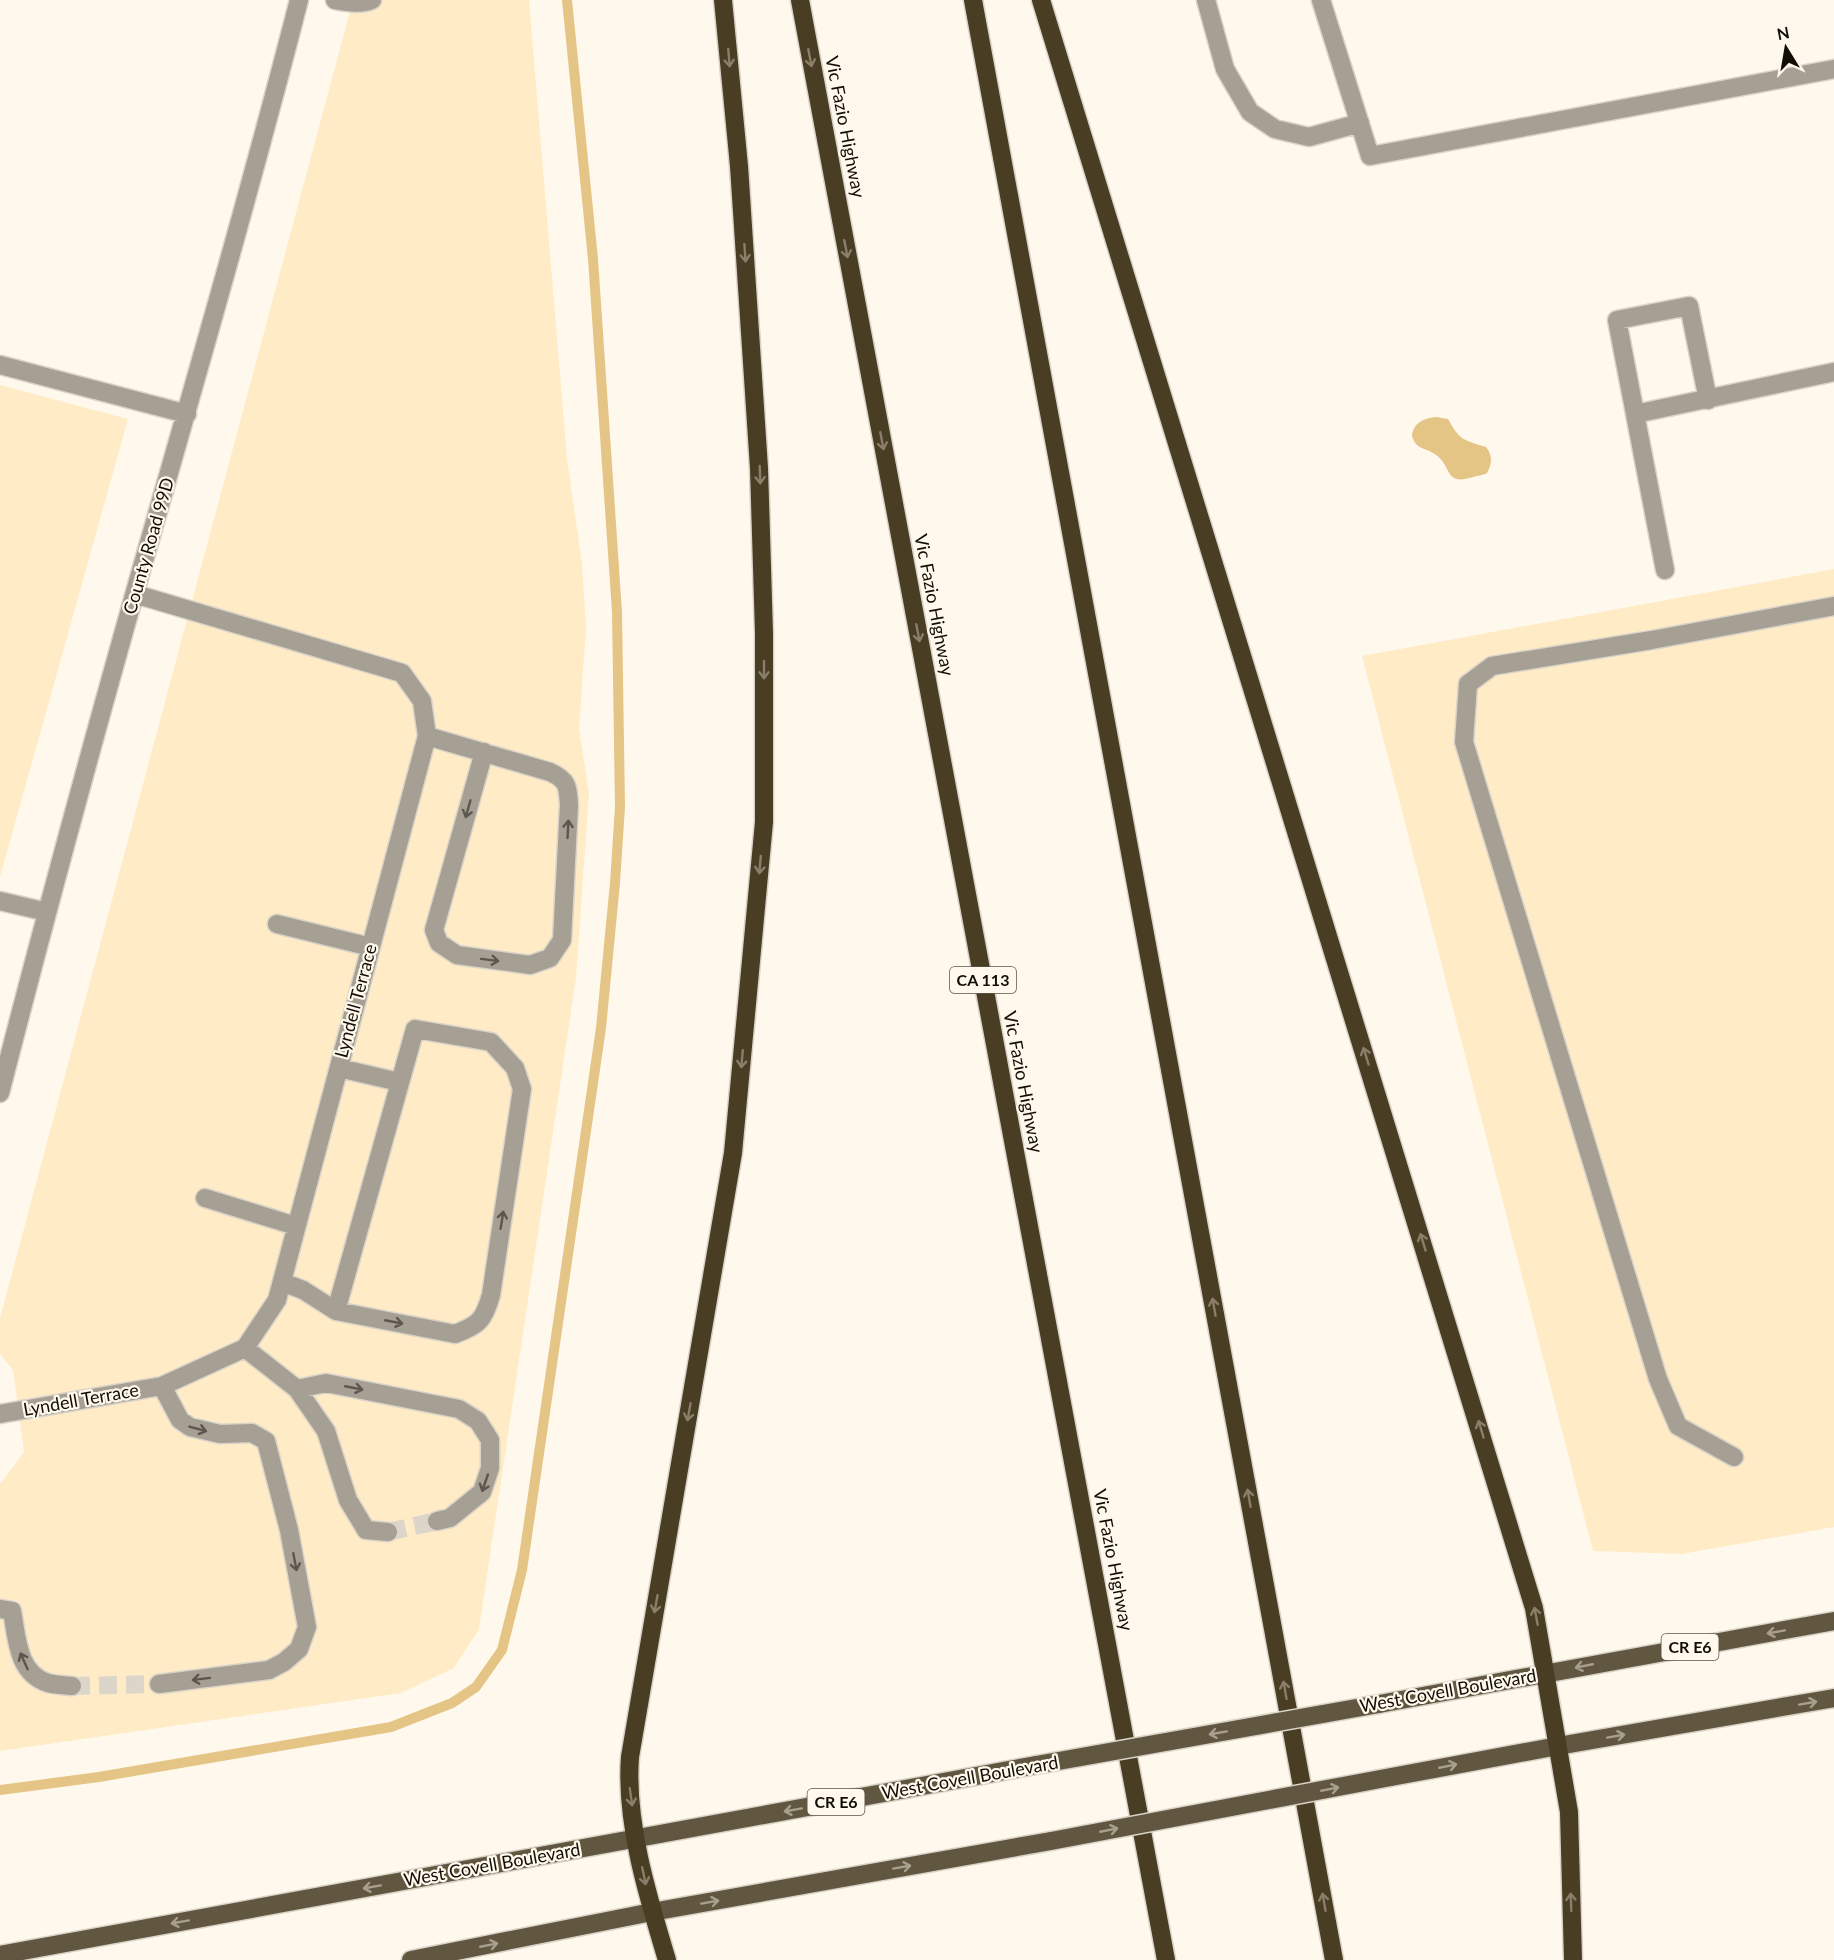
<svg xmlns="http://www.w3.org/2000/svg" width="1834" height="1960" font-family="Lato,sans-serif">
<rect width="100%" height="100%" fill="#fff9ed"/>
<!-- built -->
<path fill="#ffecc6" d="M353 0H529L567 458 582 564 586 628 579 729 589 793 576 978 479 1629 454 1668 401 1693 0 1751V1484L24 1452 13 1370 0 1354V1318Z
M0 385 128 419 0 877Z
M1834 569V1527L1682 1554 1593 1551 1362 656Z"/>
<!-- water -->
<path fill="#e5c585" d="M1436 417 1448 419C1460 441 1464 440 1486 447 1493 456 1492 464 1487 473 1482 476 1478 475 1473 477 1443 487 1453 464 1433 453 1423 447 1416 449 1412 436 1413 423 1424 418 1436 417Z"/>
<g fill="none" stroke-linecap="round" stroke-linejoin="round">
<!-- stream -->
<path stroke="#e5c585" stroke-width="10" d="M0 1790 99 1777 391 1727 452 1703 476 1687 502 1650 522 1570 601 1028 615 883 620 807 617 612 593 259 567 0"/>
<!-- minor-tunnel -->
<path stroke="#dcd6ca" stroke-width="18" stroke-dasharray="18 9" stroke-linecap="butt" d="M388 1532 437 1521
M72 1686 159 1684"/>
<!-- minor casing -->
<g stroke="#d9d3c8" stroke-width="21">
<path id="minor" d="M335 0C347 2 360 5 372 0
M1206 0 1225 69 1250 112 1275 129 1309 137 1360 123
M1321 0 1370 156 1834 69
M0 365 187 414
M1635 414 1834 372
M1665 570 1617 320 1689 306 1708 400
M427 736 550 772C568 780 568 787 569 805L562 940 550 958 530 965 457 955 439 943 434 930 484 752
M0 901 47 912
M277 924 371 947
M339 1068 399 1082
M0 1093C43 925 88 759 135 592 191 395 248 199 299 0
M205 1198 296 1226
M282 1282 303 1290 336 1311 455 1334C479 1325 484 1320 491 1295L522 1089 515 1068 491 1042 415 1029 336 1311
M245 1348 297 1389 326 1431 348 1500 366 1530 388 1532
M297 1389 326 1383 459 1409 478 1421 490 1440V1468L482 1492 450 1518 437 1521
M0 1414 162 1386 245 1348 277 1300 427 736 422 701 402 673 135 594
M1734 1457 1678 1426 1658 1379 1464 742 1468 684 1492 666 1652 640 1834 606
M0 1609 12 1611C17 1638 17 1673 48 1683 55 1685 64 1685 72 1686
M159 1684 269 1670 284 1662 299 1649 307 1627 289 1530 266 1441 252 1433 220 1434 190 1427 180 1420 162 1386"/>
</g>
<!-- major casing -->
<g stroke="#d9d3c8" stroke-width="21">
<path id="major" d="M1379 1704 1834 1621
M1391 1777 1558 1746 1834 1698
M0 1955 1036 1765
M411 1960 652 1912 1051 1841"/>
</g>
<!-- highway casing -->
<g stroke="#d9d3c8" stroke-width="21">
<path id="highway" d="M800 0 1166 1960
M973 0 1334 1960
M1041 0 1534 1608 1569 1812 1573 1960
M667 1960C648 1897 625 1823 630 1757L733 1153 764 822V633L759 468 739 166 723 0"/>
</g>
<!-- minor -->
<use href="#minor" stroke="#a69f93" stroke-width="18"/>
<!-- major -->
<use href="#major" stroke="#615640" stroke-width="18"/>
<!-- highway -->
<use href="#highway" stroke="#493d23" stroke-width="18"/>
<!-- major-bridge casing -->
<g stroke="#d9d3c8" stroke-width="21" stroke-linecap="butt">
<path id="major-bridge" d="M1036 1765 1379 1704
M1051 1841 1391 1777"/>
</g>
<!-- major-bridge -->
<use href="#major-bridge" stroke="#615640" stroke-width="18"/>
</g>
<!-- one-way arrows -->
<defs><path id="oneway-shaft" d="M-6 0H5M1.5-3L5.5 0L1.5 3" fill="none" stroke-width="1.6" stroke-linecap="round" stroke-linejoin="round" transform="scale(1.5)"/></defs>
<g stroke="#897f6a">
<use href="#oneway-shaft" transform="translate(729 58) rotate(85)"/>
<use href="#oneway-shaft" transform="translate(810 58) rotate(79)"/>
<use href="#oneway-shaft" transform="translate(846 249) rotate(79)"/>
<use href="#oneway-shaft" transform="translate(745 253) rotate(86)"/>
<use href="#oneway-shaft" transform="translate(882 441) rotate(79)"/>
<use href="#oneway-shaft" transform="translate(760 475) rotate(88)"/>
<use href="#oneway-shaft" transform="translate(918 633) rotate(79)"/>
<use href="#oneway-shaft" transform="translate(764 670) rotate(90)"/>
<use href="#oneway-shaft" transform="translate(760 865) rotate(95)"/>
<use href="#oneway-shaft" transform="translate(1366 1056) rotate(-107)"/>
<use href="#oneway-shaft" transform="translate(742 1059) rotate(95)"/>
<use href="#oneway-shaft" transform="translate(1423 1242) rotate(-107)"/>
<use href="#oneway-shaft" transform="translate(1214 1307) rotate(-100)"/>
<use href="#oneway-shaft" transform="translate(689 1412) rotate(100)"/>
<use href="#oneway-shaft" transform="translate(1481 1429) rotate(-107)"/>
<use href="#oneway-shaft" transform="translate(1249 1498) rotate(-100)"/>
<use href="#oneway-shaft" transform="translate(656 1604) rotate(100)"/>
<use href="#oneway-shaft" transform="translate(1536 1616) rotate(-101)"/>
<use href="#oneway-shaft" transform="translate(1285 1690) rotate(-100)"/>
<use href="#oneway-shaft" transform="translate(631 1797) rotate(82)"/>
<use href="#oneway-shaft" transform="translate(644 1876) rotate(78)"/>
<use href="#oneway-shaft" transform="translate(1324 1902) rotate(-100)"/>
<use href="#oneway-shaft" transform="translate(1571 1902) rotate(-92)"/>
</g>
<g stroke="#5c564c">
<use href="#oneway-shaft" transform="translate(468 809) rotate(106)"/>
<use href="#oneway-shaft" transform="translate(568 829) rotate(-87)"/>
<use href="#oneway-shaft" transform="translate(490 960) rotate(7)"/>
<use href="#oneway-shaft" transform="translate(502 1220) rotate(-81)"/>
<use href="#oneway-shaft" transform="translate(394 1322) rotate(11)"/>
<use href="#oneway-shaft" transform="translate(354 1388) rotate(11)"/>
<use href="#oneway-shaft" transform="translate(198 1429) rotate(15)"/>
<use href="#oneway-shaft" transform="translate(485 1483) rotate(109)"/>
<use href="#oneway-shaft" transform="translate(295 1562) rotate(79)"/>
<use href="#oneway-shaft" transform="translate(24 1661) rotate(-114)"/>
<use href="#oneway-shaft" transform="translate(201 1679) rotate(173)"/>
</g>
<g stroke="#a89f8e">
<use href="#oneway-shaft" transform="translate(1776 1632) rotate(170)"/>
<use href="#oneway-shaft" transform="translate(1584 1666) rotate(169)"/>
<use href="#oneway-shaft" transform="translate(1808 1703) rotate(-10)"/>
<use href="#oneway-shaft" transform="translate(1218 1733) rotate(170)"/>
<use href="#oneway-shaft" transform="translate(1616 1736) rotate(-10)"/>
<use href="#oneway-shaft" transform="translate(1448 1766) rotate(-11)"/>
<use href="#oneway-shaft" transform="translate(1330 1789) rotate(-11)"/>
<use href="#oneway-shaft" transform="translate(793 1810) rotate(170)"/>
<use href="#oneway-shaft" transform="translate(1109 1830) rotate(-11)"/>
<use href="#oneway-shaft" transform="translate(902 1867) rotate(-10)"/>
<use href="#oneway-shaft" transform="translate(372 1887) rotate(170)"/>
<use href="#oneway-shaft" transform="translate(710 1902) rotate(-10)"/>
<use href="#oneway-shaft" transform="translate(180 1922) rotate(170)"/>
<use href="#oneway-shaft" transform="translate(489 1945) rotate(-11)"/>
</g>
<g text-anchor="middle" stroke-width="4.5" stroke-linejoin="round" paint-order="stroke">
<!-- shield labels -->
<g fill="#fff9ed" stroke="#5a544b" stroke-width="1.5">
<rect x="950" y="967" width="66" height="26" rx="4.5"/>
<rect x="1661.5" y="1634" width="57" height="26" rx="4.5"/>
<rect x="807.5" y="1789" width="57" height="26" rx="4.5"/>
</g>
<g font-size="16" font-weight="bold" fill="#130e05">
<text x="983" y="986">CA 113</text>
<text x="1690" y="1653">CR E6</text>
<text x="836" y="1808">CR E6</text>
</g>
<!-- street labels -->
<g font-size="18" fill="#130e05" stroke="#fff9ed">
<text transform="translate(845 127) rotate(79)" y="6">Vic Fazio Highway</text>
<text transform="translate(149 546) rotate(-74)" y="6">County Road 99D</text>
<text transform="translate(934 605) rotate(79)" y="6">Vic Fazio Highway</text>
<text transform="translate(356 1001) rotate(-75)" y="6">Lyndell Terrace</text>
<text transform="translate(1023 1082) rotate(79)" y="6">Vic Fazio Highway</text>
<text transform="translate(81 1400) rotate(-10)" y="6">Lyndell Terrace</text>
<text transform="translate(1113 1560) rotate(79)" y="6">Vic Fazio Highway</text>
<text transform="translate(1448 1691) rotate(-10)" y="6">West Covell Boulevard</text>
<text transform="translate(970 1778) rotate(-10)" y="6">West Covell Boulevard</text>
<text transform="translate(492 1865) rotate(-10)" y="6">West Covell Boulevard</text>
</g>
</g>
<!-- north arrow -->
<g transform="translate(1786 48) rotate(349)" stroke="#fff9ed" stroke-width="4.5" paint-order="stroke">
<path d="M0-4.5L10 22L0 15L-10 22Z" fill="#130e05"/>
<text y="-9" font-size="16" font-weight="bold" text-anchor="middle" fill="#130e05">N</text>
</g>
</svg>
